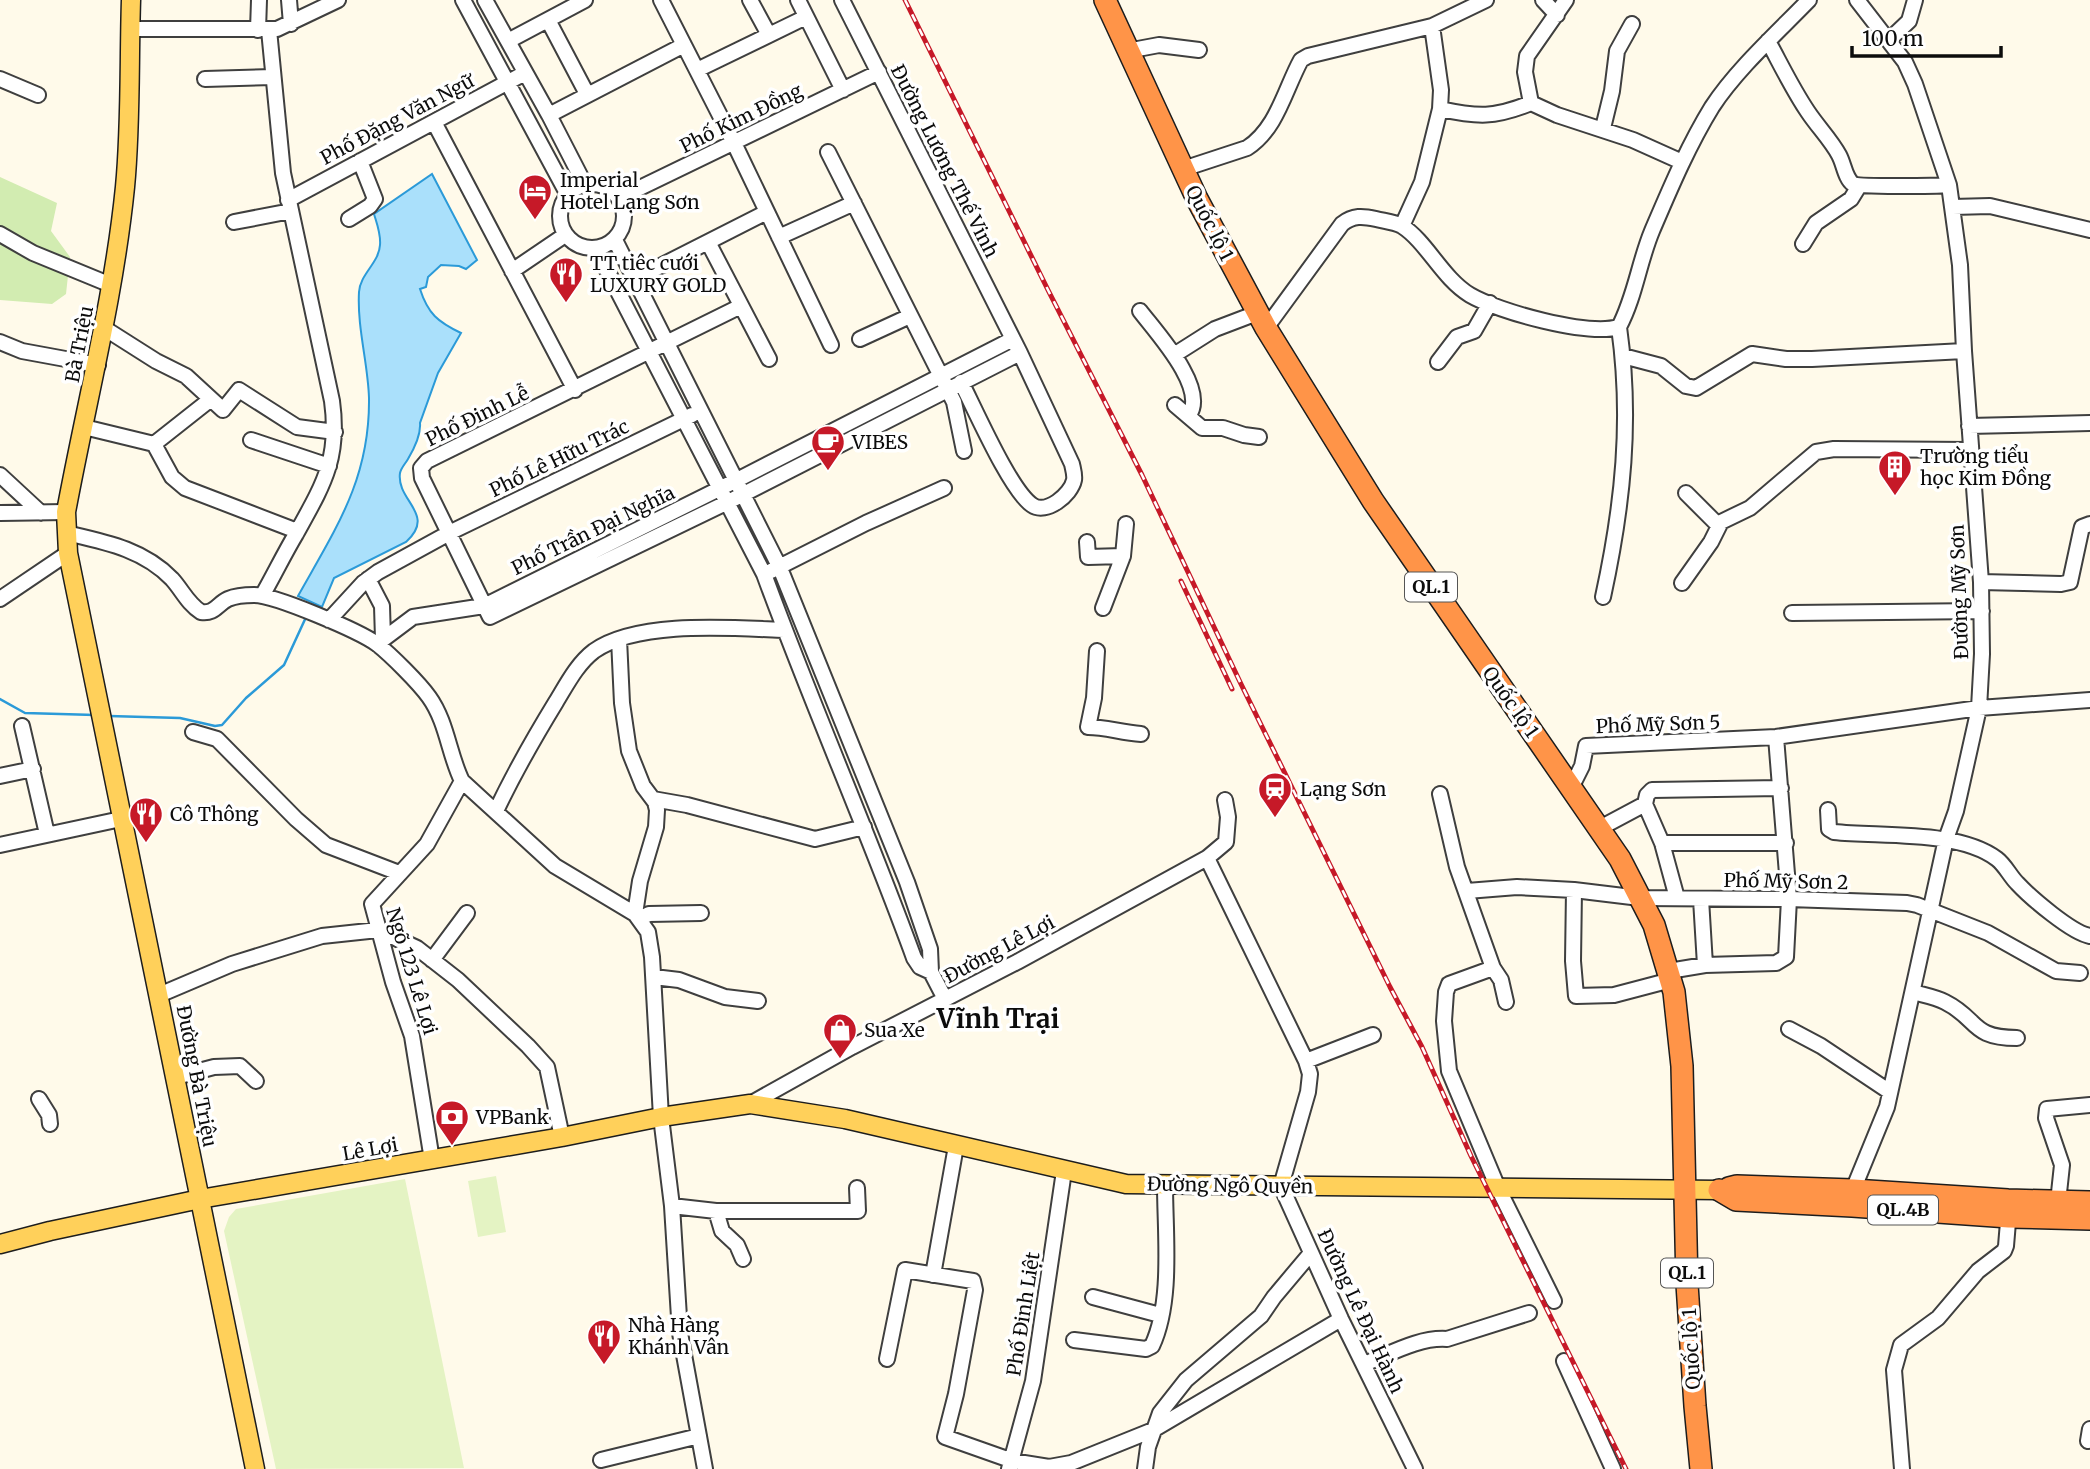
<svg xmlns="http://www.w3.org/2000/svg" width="2090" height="1469" font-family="Merriweather,serif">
<rect width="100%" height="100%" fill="#fffaea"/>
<!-- green -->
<path fill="#d2ecb1" d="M0 177 57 203 51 231 70 257 66 294 52 304 0 300Z"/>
<!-- pitch -->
<path fill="#e4f3c3" d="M496 1176 506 1232 478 1237 468 1181Z
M405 1179 464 1468 276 1469 224 1231 229 1217 236 1209Z"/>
<!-- water -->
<path fill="#aae0fb" stroke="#2b9ad8" stroke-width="2" d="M432 174 477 260 466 269 459 266 441 265 428 277 426 287 420 289C428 314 438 322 461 333L438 373 420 423C421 435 414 449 408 459 405 464 401 468 400 473 396 501 437 514 406 542L334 578 322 607 298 596C336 528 370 479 369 398 368 363 357 328 359 292 360 274 379 263 380 245 381 234 377 224 374 214Z"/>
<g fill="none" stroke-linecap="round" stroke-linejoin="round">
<!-- stream -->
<path stroke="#2b9ad8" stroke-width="2.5" d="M0 699 25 713 95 715
M109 716 180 718 215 726 222 725 246 698 284 665 307 615"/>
<!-- minor casing -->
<g stroke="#3f3f3f" stroke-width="18">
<path id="minor" d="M289 0 291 24
M463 0 568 195
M485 0 549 115 585 185
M661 0 734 143 831 345
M750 0 769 35
M798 0 843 90
M842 0 1020 353 1072 464C1073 469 1075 475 1074 480 1071 495 1046 515 1032 505 1010 490 975 409 961 382
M1543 0 1557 15
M548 20 587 94
M130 29H277L338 0
M258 30 259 0
M1889 40 1909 21 1915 0
M508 41 585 0
M1768 41C1781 65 1793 90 1808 112 1818 127 1831 140 1839 155 1844 164 1845 178 1853 184 1859 187 1937 186 1949 185
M1127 51 1159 45 1199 50
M697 70 806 17
M0 79 38 95
M205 79 273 77
M1531 103 1525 72 1527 56 1566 0
M1440 109C1478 117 1494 118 1531 103L1557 115 1633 140 1682 162
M549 115 684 45
M434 122 575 390
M1603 128 1612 91 1617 51 1632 24
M828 152 954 402 964 451
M1183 169 1247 148C1277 129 1285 89 1301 60L1308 56 1432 26 1486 0
M560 216a32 32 0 1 1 64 0a32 32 0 1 1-64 0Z
M619 198 879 72
M288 200 525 73
M1953 207 1990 206 2090 230
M349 219 370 206 375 199 360 161
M234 222 291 211
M1402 226 1422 182 1440 109 1441 90 1432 26
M0 234 33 253 111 285
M779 237 854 203
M615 240 780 568 907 882 930 949 931 972 945 999
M708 242 769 359
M1803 244 1816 223 1851 199 1859 186
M596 249 764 574C811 703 867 829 914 958L920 967 931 972
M512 271 565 235
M627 283 767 212
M741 306 427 461 421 468 422 478 490 617 728 502 1020 353
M1140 311C1156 332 1208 388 1189 415
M1619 327C1635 297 1639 262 1652 231 1670 189 1688 146 1712 107 1736 70 1778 32 1809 0
M104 328 156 361 186 376 223 410 239 390 297 427 335 432
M1266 328 1342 224C1353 215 1363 216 1376 219 1384 221 1395 222 1402 226 1427 242 1442 278 1470 295 1499 312 1587 336 1619 327
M860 339 910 316
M0 342 22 351 98 365
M1174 355 1215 329 1257 313
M1623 356 1661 366 1686 386 1696 388 1752 354 1786 359H1812L1964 351
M1438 362 1457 337 1474 331 1490 303
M1175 405 1202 428H1223L1244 435 1259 437
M1969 426 2090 423
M84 427 154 444 211 399
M251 440 329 466
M154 444 172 477 185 488 297 531
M0 475 41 513
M1686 493 1718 525
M0 513 66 512
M66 533C105 542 143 549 172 579 182 590 188 604 201 612 215 614 217 604 228 599 235 596 246 595 254 595 275 595 359 631 377 644 391 655 419 683 429 697 447 722 449 755 462 781L555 866 635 914 648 932 652 957 661 1117 672 1206 680 1333 705 1469
M1087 542 1088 557 1123 556
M771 571 866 523 944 488
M368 579 382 606 383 639
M1981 582 2061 584 2070 582 2081 531 2082 527 2090 524
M1682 583 1711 542 1721 522 1750 508 1816 452 1834 449 1970 450
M262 596C274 575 284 554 296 534 323 485 340 459 332 401L283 173 269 30
M1603 597C1623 505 1632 420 1619 327
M0 599 68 553
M1103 608 1123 556 1126 524
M1792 613 1982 611
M329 620 363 583 378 572 451 532 692 415
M619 639 622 703 629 751 643 786 655 802 657 810 656 827 640 881 635 914
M377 644 413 617 484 606 737 480 1013 339
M1097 651 1094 698 1088 727C1106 727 1122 733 1141 734
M22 726 47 834
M193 732 217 739 296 819 326 845 399 873
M0 776 33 769
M1571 788 1582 766 1586 746 1776 737 1979 708 2090 700
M1440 794 1457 867 1493 968 1501 980 1506 1002
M653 799 687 805 815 839 864 827
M1645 804 1647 795 1652 790 1781 788
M1645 804 1662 843 1677 898
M1828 810 1829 829 1834 832C1881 837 1959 830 1997 859 2005 865 2010 876 2017 883 2031 898 2072 933 2090 936
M496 811C514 773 534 738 556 702 567 684 577 664 594 651 638 620 732 628 784 630
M1600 828 1645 804
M1662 843H1786
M0 845 121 819
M1207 858 1306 1061 1310 1074 1308 1092 1281 1186 1341 1319 1415 1469
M1574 890 1573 961 1576 996 1614 995 1671 980
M1467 891 1517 887 1574 890 1640 898 1789 899 1907 903 1917 905 1988 933 2056 971 2080 973
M1701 899 1705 965
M639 919 649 914 701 913
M432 960 467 913
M1493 968 1449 984 1446 992 1444 1021 1449 1071 1498 1188 1554 1301
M1669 971 1705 965 1776 963 1786 957 1789 899 1776 737
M654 977 679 980 725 997 758 1001
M1913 992C1923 995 1935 997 1945 1002 1979 1019 1970 1038 2017 1038
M159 995 232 964 322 936 378 930 417 948 458 980 528 1046 547 1067 562 1137
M1789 1029 1821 1046 1890 1092
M1306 1061 1373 1035
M176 1077 214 1067 240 1066 256 1081
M39 1099 49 1115 50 1124
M750 1104 852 1047 1017 962 1207 858 1226 842 1228 817 1225 800
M432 1160 412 1036 393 982 372 904 427 844 462 781
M1853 1190 1887 1107 1946 839 1956 811 1979 708 1982 654 1981 582 1964 351 1960 265 1949 185 1915 84 1905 62 1857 0
M2058 1202 2062 1165 2046 1118 2047 1109 2090 1105
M672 1206 716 1211H858L857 1188
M716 1211 722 1231 737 1245 743 1259
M933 1275 956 1146
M1093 1297 1160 1315
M1074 1340 1146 1349 1152 1346C1173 1301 1165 1234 1165 1185
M887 1359 905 1270 973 1281 975 1290 956 1394 945 1437 1013 1461 1049 1467 1071 1463 1153 1430 1341 1319
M1564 1361 1613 1469
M1364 1364C1390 1354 1419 1337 1447 1339L1529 1313
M2088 1441 2090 1429
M601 1460 699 1436
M1009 1469 1033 1381 1064 1171
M1145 1469 1148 1447 1160 1413 1186 1380 1261 1316 1274 1297 1311 1253
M1902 1469 1894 1370 1901 1345 1938 1318 1978 1271 2004 1251 2006 1246 2009 1210"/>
</g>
<!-- major casing -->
<g stroke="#1d1d1d" stroke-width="21">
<path id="major" d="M131 0C129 62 131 125 125 187 114 297 86 404 66 512L68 553 255 1469
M0 1244 50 1231 200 1199 562 1137 661 1117 750 1104 845 1119 1126 1184 1719 1190"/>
</g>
<!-- highway casing -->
<g stroke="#1d1d1d" stroke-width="24">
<path id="highway" d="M1105 0 1197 199 1266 328 1373 501 1620 859 1654 925 1674 992 1682 1066 1687 1284 1695 1406 1701 1469
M1729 1188 1737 1186 1853 1190 2008 1200 2090 1202
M1719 1190 1736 1200 1852 1206 2009 1217 2090 1219"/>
</g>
<!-- minor -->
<use href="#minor" stroke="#fff" stroke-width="14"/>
<!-- major -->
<use href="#major" stroke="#ffd05a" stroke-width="18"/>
<!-- highway -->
<use href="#highway" stroke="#ff9448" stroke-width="21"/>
<!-- rail casing -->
<g stroke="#c61928" stroke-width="5">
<path id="rail" d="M905 0 1048 290 1142 475 1241 684 1390 987 1422 1047 1471 1156 1626 1469
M1181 581 1232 689"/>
</g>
<!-- rail -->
<use href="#rail" stroke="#fff" stroke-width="2.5" stroke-dasharray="8" stroke-linecap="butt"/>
</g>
<!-- icons -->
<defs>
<g id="hotel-pin" transform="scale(1.75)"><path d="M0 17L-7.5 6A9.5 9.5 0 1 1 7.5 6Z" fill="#c61928" stroke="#fff"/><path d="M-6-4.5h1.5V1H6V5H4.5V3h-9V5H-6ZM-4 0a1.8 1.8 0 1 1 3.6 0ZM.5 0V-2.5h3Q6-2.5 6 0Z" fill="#fff"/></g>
<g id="restaurant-pin" transform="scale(1.75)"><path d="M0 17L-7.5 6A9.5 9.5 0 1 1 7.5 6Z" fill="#c61928" stroke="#fff"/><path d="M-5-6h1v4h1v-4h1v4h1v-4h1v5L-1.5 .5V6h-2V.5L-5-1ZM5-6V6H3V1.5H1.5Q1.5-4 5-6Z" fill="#fff"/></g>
<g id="cafe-pin" transform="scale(1.75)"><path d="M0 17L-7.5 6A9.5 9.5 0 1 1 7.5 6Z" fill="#c61928" stroke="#fff"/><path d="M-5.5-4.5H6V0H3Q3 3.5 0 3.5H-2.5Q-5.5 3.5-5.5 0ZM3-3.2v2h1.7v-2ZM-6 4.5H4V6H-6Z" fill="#fff"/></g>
<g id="building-pin" transform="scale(1.75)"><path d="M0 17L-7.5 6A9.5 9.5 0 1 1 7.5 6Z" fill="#c61928" stroke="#fff"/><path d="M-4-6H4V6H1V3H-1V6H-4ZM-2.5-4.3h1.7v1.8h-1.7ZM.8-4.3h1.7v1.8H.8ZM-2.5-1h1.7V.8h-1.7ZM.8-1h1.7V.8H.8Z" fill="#fff"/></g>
<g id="station-pin" transform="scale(1.75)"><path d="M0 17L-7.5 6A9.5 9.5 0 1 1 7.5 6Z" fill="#c61928" stroke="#fff"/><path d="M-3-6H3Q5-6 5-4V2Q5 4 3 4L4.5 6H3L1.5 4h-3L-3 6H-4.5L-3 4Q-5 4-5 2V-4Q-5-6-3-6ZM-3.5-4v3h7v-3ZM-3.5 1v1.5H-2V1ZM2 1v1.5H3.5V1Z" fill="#fff"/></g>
<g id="shop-pin" transform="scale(1.75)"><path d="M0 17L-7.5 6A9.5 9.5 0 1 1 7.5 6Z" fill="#c61928" stroke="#fff"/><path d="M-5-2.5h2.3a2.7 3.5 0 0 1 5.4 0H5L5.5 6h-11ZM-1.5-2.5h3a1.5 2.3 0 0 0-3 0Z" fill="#fff"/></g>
<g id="bank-pin" transform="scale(1.75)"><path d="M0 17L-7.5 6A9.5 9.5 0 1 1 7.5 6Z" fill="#c61928" stroke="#fff"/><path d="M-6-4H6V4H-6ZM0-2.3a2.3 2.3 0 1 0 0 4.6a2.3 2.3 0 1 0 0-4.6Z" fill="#fff"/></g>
</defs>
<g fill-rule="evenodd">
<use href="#hotel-pin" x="535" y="191"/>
<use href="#restaurant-pin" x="566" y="274"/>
<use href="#cafe-pin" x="828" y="442"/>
<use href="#building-pin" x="1895" y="467"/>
<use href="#station-pin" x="1275" y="789"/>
<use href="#restaurant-pin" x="146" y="814"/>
<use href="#shop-pin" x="840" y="1030"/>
<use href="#bank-pin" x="452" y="1117"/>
<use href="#restaurant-pin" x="604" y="1336"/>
</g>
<g text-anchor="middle" stroke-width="7" stroke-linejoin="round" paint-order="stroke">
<!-- shield labels -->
<g fill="#fff" stroke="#555" stroke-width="2">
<rect x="1405" y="572.5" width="52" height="29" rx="5"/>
<rect x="1868" y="1195.5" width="70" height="29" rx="5"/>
<rect x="1661" y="1258.5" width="52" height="29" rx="5"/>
</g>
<g font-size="18" font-weight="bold" fill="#0c0c0c">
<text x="1431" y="593">QL.1</text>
<text x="1903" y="1216">QL.4B</text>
<text x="1687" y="1279">QL.1</text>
</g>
<!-- street labels -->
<g font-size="19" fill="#0c0c0c" stroke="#fff">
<text transform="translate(741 118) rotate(-26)" y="7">Phố Kim Đồng</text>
<text transform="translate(397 119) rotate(-28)" y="7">Phố Đặng Văn Ngữ</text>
<text transform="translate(945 161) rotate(63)" y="7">Đường Lương Thế Vinh</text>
<text transform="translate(1210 223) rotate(63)" y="7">Quốc lộ 1</text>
<text transform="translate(79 344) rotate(-79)" y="7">Bà Triệu</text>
<text transform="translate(477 416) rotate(-26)" y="7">Phố Đinh Lễ</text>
<text transform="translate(559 458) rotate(-26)" y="7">Phố Lê Hữu Trác</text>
<text transform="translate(593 530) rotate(-26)" y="7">Phố Trần Đại Nghĩa</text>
<text transform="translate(1959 592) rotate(-92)" y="7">Đường Mỹ Sơn</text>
<text transform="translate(1511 702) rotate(55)" y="7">Quốc lộ 1</text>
<text transform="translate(1658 724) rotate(-2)" y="7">Phố Mỹ Sơn 5</text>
<text transform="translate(1786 881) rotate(1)" y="7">Phố Mỹ Sơn 2</text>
<text transform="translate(999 949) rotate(-28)" y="7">Đường Lê Lợi</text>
<text transform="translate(412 971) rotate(73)" y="7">Ngõ 123 Lê Lợi</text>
<text transform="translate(197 1076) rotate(79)" y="7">Đường Bà Triệu</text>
<text transform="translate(370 1149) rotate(-10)" y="7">Lê Lợi</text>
<text transform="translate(1230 1185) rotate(1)" y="7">Đường Ngô Quyền</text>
<text transform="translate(1361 1311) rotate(65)" y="7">Đường Lê Đại Hành</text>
<text transform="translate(1023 1314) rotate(-81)" y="7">Phố Đinh Liệt</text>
<text transform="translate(1691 1349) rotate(-93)" y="7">Quốc lộ 1</text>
</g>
<!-- poi labels -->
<g font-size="19" fill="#0c0c0c" stroke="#fff" text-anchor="start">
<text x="560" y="187">Imperial<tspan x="560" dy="22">Hotel Lạng Sơn</tspan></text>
<text x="590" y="270">TT tiêc cưới<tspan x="590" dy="22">LUXURY GOLD</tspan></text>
<text x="852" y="449">VIBES</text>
<text x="1920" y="463">Trường tiểu<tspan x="1920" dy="22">học Kim Đồng</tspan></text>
<text x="1300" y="796">Lạng Sơn</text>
<text x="170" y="821">Cô Thông</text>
<text x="864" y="1037">Sua Xe</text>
<text x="476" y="1124">VPBank</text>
<text x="628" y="1332">Nhà Hàng<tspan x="628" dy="22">Khánh Vân</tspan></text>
</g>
<!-- district labels -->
<g font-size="26" font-weight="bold" fill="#0c0c0c" stroke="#fff">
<text x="998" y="1028">Vĩnh Trại</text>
</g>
</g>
<!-- scale -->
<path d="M1852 46v10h149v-10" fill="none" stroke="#0c0c0c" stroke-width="3.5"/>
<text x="1862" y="46" font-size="21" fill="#0c0c0c" stroke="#ffffff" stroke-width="5" paint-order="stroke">100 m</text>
</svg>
